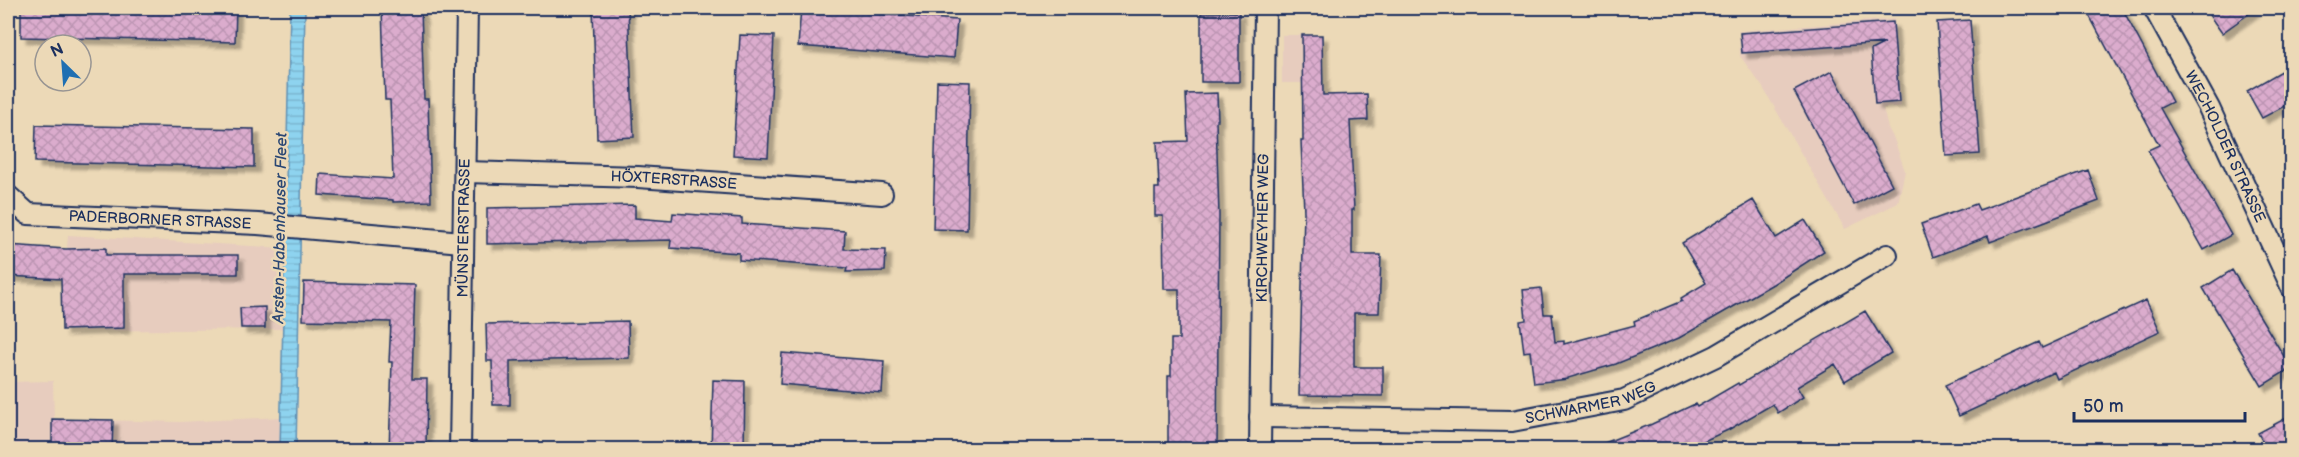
<svg xmlns="http://www.w3.org/2000/svg" width="2299" height="457" font-family="'Balsamiq Sans',sans-serif">
<defs>
<pattern id="water-rules" width="6" height="5" patternUnits="userSpaceOnUse" patternTransform="scale(1.5)"><rect width="6" height="5" fill="#8ed3ef"/><path d="M0 2.5h6" fill="none" stroke="#7ab5cf"/></pattern>
<pattern id="building-cross-hatch" width="8" height="8" patternUnits="userSpaceOnUse" patternTransform="scale(1.5)"><rect width="8" height="8" fill="#dbaccd"/><path d="M0 0l8 8M0 8l8-8" fill="none" stroke="#bb94b2"/></pattern>
<filter id="shadow"><feDropShadow dx="5.5" dy="5.5" stdDeviation="1.5" flood-color="#0004"/></filter>
</defs>
<rect width="100%" height="100%" fill="#ecd9b7"/>
<filter id="ink" filterUnits="userSpaceOnUse"><feTurbulence type="fractalNoise" baseFrequency=".0167" numOctaves="2"/><feDisplacementMap in="SourceGraphic" scale="12" xChannelSelector="R" yChannelSelector="G"/><feConvolveMatrix kernelMatrix="1 2 1 2 8 2 1 2 1" color-interpolation-filters="sRGB"/></filter>
<g filter="url(#ink)">
<!-- built -->
<path fill="#e7ccbe" d="M1894 19 1901 106 1883 108 1888 128 1894 139 1905 171 1898 203 1845 229 1762 86 1740 56 1739 31Z
M1282 35H1322L1323 83H1282Z
M68 235 284 248 282 329 61 331Z
M53 381 54 419 179 422 280 417V449H8V382Z"/>
<!-- water -->
<path fill="url(#water-rules)" stroke="#6091b5" stroke-width="1.5" d="M290 8H305L296 449 280 450Z"/>
<!-- building -->
<path fill="url(#building-cross-hatch)" stroke="#1b2f5e" stroke-width="1.5" filter="url(#shadow)" d="M21 8H236L235 42 21 37Z
M382 8H421L424 99H428L431 201 393 202V200L319 195 320 174 393 179 390 100H385Z
M593 8H628L634 137 597 139Z
M801 8 957 20 954 58 798 46Z
M2104 8H2122L2172 102 2160 108 2231 235 2204 250 2148 150 2159 145 2089 15Z
M2204 8H2257L2222 33Z
M1239 12V82H1201V13Z
M1970 20 1980 154 1946 156 1937 22Z
M1893 22 1899 102 1875 104 1871 50 1885 43 1742 53 1740 33Z
M740 35 774 36 768 157 733 155Z
M1302 35H1322L1323 95 1367 94 1368 120 1350 121 1354 210H1352V255H1381L1379 313H1354V367H1383V396L1299 395 1304 212 1301 141H1303Z
M2292 65V102L2262 118 2247 91Z
M1832 71 1892 185 1854 205 1794 91Z
M937 81 970 82 967 230 933 229Z
M1217 93 1218 120H1216L1219 215 1217 450H1168V376H1171V339H1179V289H1164L1163 216H1155V188H1159L1157 142 1188 141 1186 94Z
M36 125 254 129V167L35 162Z
M2088 170 2099 201 1990 242 1988 236 1933 257 1921 224 1976 204 1979 210Z
M1753 200 1776 238 1805 220 1824 251 1773 284 1679 338 1616 364 1568 378V379L1534 383 1530 351 1524 352 1520 321 1526 320 1523 290 1541 288 1544 314H1552L1555 342 1564 341V344L1635 325 1634 321 1682 301 1681 298 1706 283 1682 243Z
M635 205V218L672 221 673 213 742 218V224L845 231 844 249 886 250 885 271 846 272 847 268 739 260V253L670 248 671 240 487 244V208Z
M8 245 66 249 106 248V255H238V274H124V328L62 330 61 279 8 276Z
M2232 270 2291 368 2262 386 2203 288Z
M304 282 415 285 412 379H427L426 450H389L392 362H389L391 322 303 320Z
M2146 300 2160 331 2057 379 2054 372 1959 416 1945 385 2039 342 2042 348Z
M265 307V328H241L240 308Z
M1865 311 1891 353 1845 381 1835 364 1797 387 1803 397 1778 413 1773 404 1728 430 1684 450H1587L1652 424 1695 404 1697 407 1738 383 1739 385Z
M628 321 629 358 510 361V405H493L492 361H487L486 324Z
M782 353 884 361 882 393 780 384Z
M713 380 745 381 744 450H711Z
M2292 415V450H2267L2258 433Z
M52 419 113 420 112 450H52Z"/>
<g fill="none" stroke-linecap="round" stroke-linejoin="round">
<!-- minor casing -->
<g stroke="#1b2f5e" stroke-width="24">
<g id="minor">
<path id="s1" d="M2154 8 2209 108 2292 288"/>
<path id="s2" d="M466 172 638 177 882 194"/>
<path id="s3" d="M8 196 28 214 258 224 462 242"/>
<path id="s4" d="M1260 417 1512 421 1624 400 1716 356 1887 255"/>
<path id="s5" d="M460 450 467 8"/>
<path id="s6" d="M1260 450 1265 8"/>
</g>
</g>
<!-- minor -->
<use href="#minor" stroke="#ecd9b7" stroke-width="20"/>
</g>
</g>
<g text-anchor="middle" stroke-width="5" stroke-linejoin="round" paint-order="stroke">
<!-- street labels -->
<g font-size="15" fill="#1b2f5e" stroke="#ecd9b7">
<text dy="5" stroke="none"><textPath href="#s1" startOffset="156">WECHOLDER STRASSE</textPath></text>
<text dy="5" stroke="none"><textPath href="#s2" startOffset="208">HÖXTERSTRASSE</textPath></text>
<text dy="5" stroke="none"><textPath href="#s3" startOffset="159">PADERBORNER STRASSE</textPath></text>
<text dy="5" stroke="none"><textPath href="#s5" startOffset="222">MÜNSTERSTRASSE</textPath></text>
<text dy="5" stroke="none"><textPath href="#s6" startOffset="222">KIRCHWEYHER WEG</textPath></text>
<text dy="5" stroke="none"><textPath href="#s4" startOffset="333">SCHWARMER WEG</textPath></text>
</g>
<!-- water labels -->
<g font-size="16" font-style="italic" fill="#2c4874" stroke="#ecd9b7">
<text transform="translate(279 228) rotate(-89)" y="6">Arsten-Habenhauser Fleet</text>
</g>
</g>
<!-- margin -->
<rect width="2299" height="457" fill="none" stroke="#ecd9b7" stroke-width="30"/>
<rect x="15" y="15" width="2269" height="427" fill="none" stroke="#1b2f5e" stroke-width="2" filter="url(#ink)"/>
<!-- north arrow -->
<g transform="translate(63 63) rotate(335)"><circle r="28" fill="#ecd9b7" stroke="#989593" stroke-width="1.5"/>
<path d="M0-4.5L10 22L0 15L-10 22Z" fill="#1f6fb2"/>
<text y="-9" font-size="16" font-weight="bold" text-anchor="middle" fill="#1b2f5e">N</text>
</g>
<!-- scale -->
<path d="M2074 412v9h171v-9" fill="none" stroke="#1b2f5e" stroke-width="3"/>
<text x="2083" y="412" font-size="18" fill="#1b2f5e" stroke="#ecd9b7" stroke-width="4.5" paint-order="stroke">50 m</text>
</svg>
